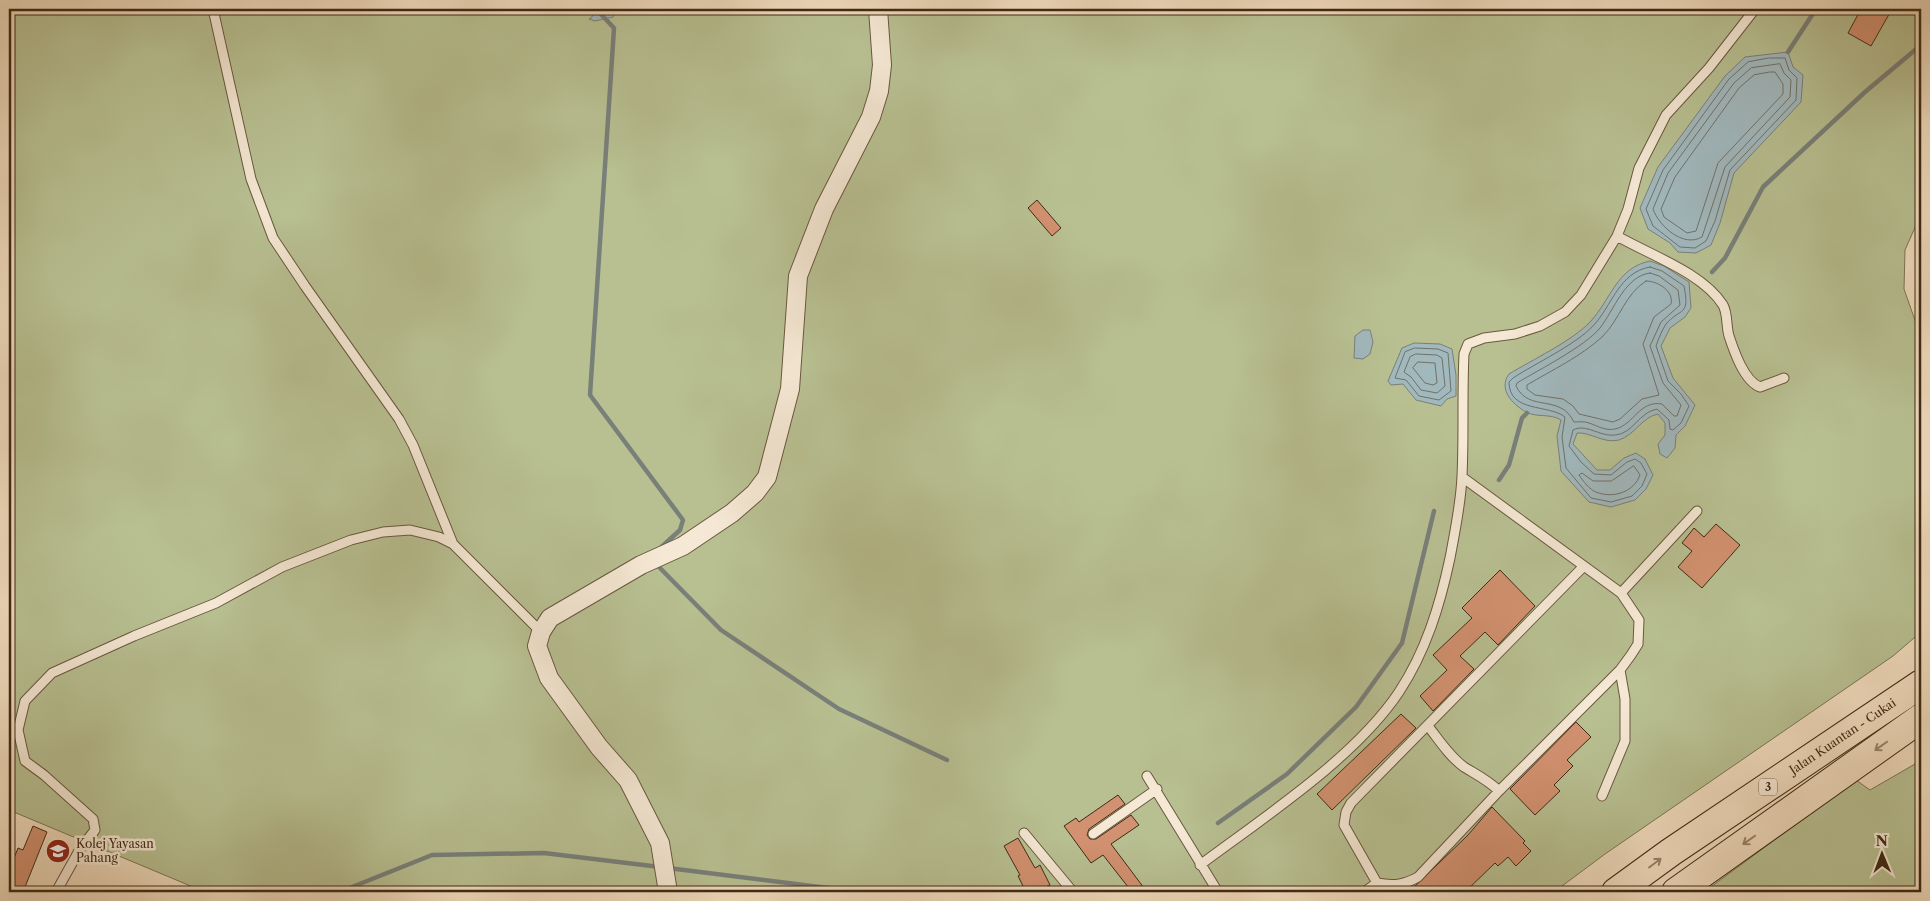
<svg xmlns="http://www.w3.org/2000/svg" width="1930" height="901" font-family="'Libre Caslon Text',serif">
<rect width="100%" height="100%" fill="#f0dbbd"/>
<filter id="stains"><feTurbulence type="fractalNoise" baseFrequency=".004" numOctaves="4"/><feColorMatrix values="0 0 0 0 .2 0 0 0 0 .09 0 0 0 0 .02 0 0 0 .5 -.17"/></filter>
<radialGradient id="worn" r=".72"><stop offset=".6" stop-color="#630" stop-opacity="0"/><stop offset="1" stop-color="#630" stop-opacity=".3"/></radialGradient>
<!-- green -->
<path fill="#b8c092" stroke="#7b7654" d="M9 9H1921V214L1905 250 1904 289 1917 326 1921 331V632L1893 656 1605 854 1554 892H205L9 810Z
M1921 756V892H1704L1856 780 1870 790 1915 764Z"/>
<!-- water -->
<path fill="#a1b8bd" stroke="#79807a" d="M590 9H617L613 17 595 21 589 19 592 17 593 11Z
M1788 52 1793 67 1803 75 1801 102 1734 173 1720 223 1711 245 1696 253 1678 252 1670 243 1648 229 1640 208 1658 167 1725 76 1745 57Z
M1650 261 1664 266 1689 282 1691 308 1685 317 1670 328 1661 346 1673 378 1695 405 1685 426 1676 435 1675 448 1667 458 1660 454 1658 444 1665 435V423L1658 414C1642 417 1635 435 1619 440 1604 444 1591 432 1577 433L1573 444 1597 470H1610L1624 458 1636 453 1645 459 1653 475 1646 489 1635 500 1611 507 1589 502 1561 471 1557 436 1561 420C1550 413 1537 418 1526 412 1512 404 1498 389 1509 374 1532 360 1572 341 1590 322 1611 300 1616 268 1650 261Z
M1363 330H1370L1373 342 1370 354 1363 359 1354 358 1355 336Z
M1414 343 1440 344 1452 349 1456 375V396L1447 399 1441 406 1416 400 1403 384 1391 385 1388 381 1402 348Z"/>
<g fill="none" stroke-linecap="round" stroke-linejoin="round">
<!-- shore -->
<path stroke="#707269" stroke-width="1" d="M1769 58H1785L1789 70 1797 78 1796 100 1730 170 1715 221 1706 241 1695 248 1680 247 1653 226 1646 209 1663 170 1729 79 1748 62Z
M1780 64 1784 73 1791 80 1790 97 1725 167 1702 237C1683 248 1659 226 1653 209L1668 173 1734 83 1751 68Z
M1770 72H1775L1783 84V94L1718 163 1696 231 1687 233 1664 217 1661 209 1675 177 1739 88 1754 75Z
M1650 267 1662 271 1684 286C1690 317 1681 307 1666 324 1662 330 1658 340 1656 346L1668 381 1681 394 1689 406 1681 423 1673 430 1670 429 1669 420 1657 409C1639 412 1633 434 1615 435 1600 437 1586 423 1573 430L1569 446 1581 462 1594 474 1611 475 1627 462 1635 459 1641 463 1647 474 1642 486 1632 496 1611 502 1591 498 1566 468 1562 437 1565 417C1549 404 1509 413 1509 382L1513 378C1536 363 1575 345 1593 326 1612 306 1619 272 1650 267Z
M1650 273 1659 276 1678 290 1680 305 1661 322 1650 346 1663 383 1681 405 1677 416H1674L1662 404C1639 400 1634 425 1615 429 1605 431 1598 426 1589 423 1584 421 1579 422 1574 422 1560 393 1529 413 1516 386L1517 383C1540 369 1584 347 1600 328 1614 310 1625 276 1650 273Z
M1646 281C1658 281 1674 291 1671 304L1654 317 1643 344 1659 395 1642 399 1620 419 1613 422 1579 414 1573 406 1563 399 1535 395 1527 389V385C1552 370 1582 356 1603 336 1620 319 1625 294 1646 281Z
M1415 348 1438 349 1448 353 1451 391 1439 400 1419 396 1406 380 1395 378 1405 352Z
M1416 354 1437 355 1442 358 1445 386 1437 393 1421 390 1411 377 1404 372 1410 357Z
M1418 362 1435 363 1437 383 1433 385 1425 383 1413 368Z
M1634 466 1640 475C1634 492 1613 499 1596 492 1590 490 1583 481 1579 475L1582 473 1593 481H1611Z"/>
<!-- stream -->
<path stroke="#79807a" stroke-width="4.5" d="M596 9 614 28 590 395 683 520 680 530 657 551
M1788 52 1816 9
M1712 272 1725 258 1763 187 1865 92 1921 45
M1499 480 1509 465 1522 418 1527 413
M658 563 659 567 721 630 839 709 947 760
M1218 823 1287 774 1356 707 1402 643 1434 511
M668 868 860 892
M342 891 432 855 544 853 660 867"/>
</g>
<!-- building -->
<path fill="#d29170" stroke="#3e2b15" d="M1861 9H1892L1871 46 1848 33Z
M1037 200 1061 228 1052 236 1028 208Z
M1716 524 1740 545 1702 588 1678 567 1692 551 1682 543 1694 528 1704 537Z
M1500 570 1535 606 1498 645 1485 632 1460 656 1474 669 1433 711 1420 696 1447 670 1433 655 1472 618 1462 608Z
M1401 714 1416 728 1332 810 1317 794Z
M1576 722 1591 737 1567 760 1573 766 1554 785 1560 791 1535 815 1510 789Z
M1118 795 1125 804 1089 829 1087 835 1090 839H1096L1131 815 1139 825 1111 844 1147 892H1132L1103 855 1091 863 1064 826 1076 818 1079 822Z
M1492 807 1525 841 1523 843 1531 851 1516 866 1508 857 1498 866 1495 863 1465 892H1409L1468 835Z
M33 826 47 832 23 892H9V871L18 848 23 850Z
M1018 838 1035 868 1040 865 1050 885 1034 892H1026L1018 876 1020 875 1004 846Z"/>
<g fill="none" stroke-linecap="round" stroke-linejoin="round">
<!-- service casing -->
<g stroke="#6a573f" stroke-width="11">
<path id="service" d="M213 9 251 179 273 238 305 286 399 419 413 445 453 544
M1617 236C1650 255 1703 273 1723 305 1728 314 1726 326 1729 336 1734 351 1744 381 1760 387L1784 378
M1621 593 1697 511
M1428 726C1439 740 1449 756 1464 767 1477 775 1488 780 1499 791
M1147 776 1218 892
M1602 796 1625 741V699L1620 670
M1024 833 1073 892
M1093 834 1157 789
M1200 865C1264 817 1355 758 1399 692 1426 651 1440 605 1450 558 1455 531 1461 503 1462 476 1464 435 1462 395 1464 354L1468 344 1484 338 1515 334 1540 326 1565 312 1581 295 1617 236 1628 209 1639 168 1666 115 1709 68 1755 9
M1377 883 1344 825 1346 812 1351 803 1583 567
M56 892 80 849 95 830 93 819 44 775 25 761 18 730 25 701 52 673 134 636 216 603 282 567 351 540 383 532 410 530 439 537 453 544 541 632
M1364 892 1377 883C1393 886 1404 885 1418 877L1499 791 1620 670 1631 655 1638 644 1639 620 1621 593 1462 477"/>
</g>
<!-- minor casing -->
<g stroke="#6a573f" stroke-width="20">
<path id="minor" d="M668 892 660 843 628 780 599 747 549 678 537 646 541 632 550 618 641 565 683 546 732 513 755 493 767 477 790 389 798 276 824 209 871 117 879 91 882 65 878 9"/>
</g>
<!-- trunk casing -->
<g stroke="#3e2b15" stroke-width="30">
<g id="trunk">
<path id="s1" d="M1616 892 1671 852 1921 684"/>
<path d="M1676 892 1921 718"/>
</g>
</g>
<!-- service -->
<use href="#service" stroke="#f5e8d4" stroke-width="9"/>
<!-- minor -->
<use href="#minor" stroke="#f5e8d4" stroke-width="18"/>
<!-- trunk -->
<use href="#trunk" stroke="#f0dbbd" stroke-width="28"/>
</g>
<!-- one-way arrows -->
<defs><path id="oneway-shaft" d="M-6 0H5M1.5-3L5.5 0L1.5 3" fill="none" stroke-width="1.6" stroke-linecap="round" stroke-linejoin="round" transform="scale(1.25)"/></defs>
<g stroke="#978369">
<use href="#oneway-shaft" transform="translate(1881 746) rotate(145)"/>
<use href="#oneway-shaft" transform="translate(1749 840) rotate(145)"/>
<use href="#oneway-shaft" transform="translate(1655 863) rotate(-37)"/>
</g>
<!-- icons -->
<defs>
<g id="university-disc" transform="scale(1.25)"><circle r="9.5" fill="#8f2418" stroke="#f5e8d4"/><path d="M0-5L7-2L0 1L-7-2ZM-4 1L0 2.5L4 1V4Q0 6-4 4Z" fill="#fff"/></g>
</defs>
<g fill-rule="evenodd">
<use href="#university-disc" x="58" y="851"/>
</g>
<g text-anchor="middle" stroke-width="5" stroke-linejoin="round" paint-order="stroke">
<!-- shield labels -->
<rect fill="#f5e8d4" stroke="#75644e" stroke-width="1" x="1759" y="778.5" width="18" height="17" rx="4"/>
<g font-size="11" font-weight="bold" fill="#3e2b15">
<text x="1768" y="791">3</text>
</g>
<!-- street labels -->
<g font-size="12" fill="#3e2b15" stroke="#f5e8d4">
<text dy="4" stroke="none"><textPath href="#s1" startOffset="275">Jalan Kuantan - Cukai</textPath></text>
</g>
<!-- poi labels -->
<g font-size="12" fill="#3e2b15" stroke="#f5e8d4" text-anchor="start">
<text x="76" y="848">Kolej Yayasan<tspan x="76" dy="14">Pahang</tspan></text>
</g>
</g>
<!-- margin -->
<rect width="1930" height="901" fill="none" stroke="#f0dbbd" stroke-width="30"/>
<rect x="10" y="10" width="1910" height="881" fill="none" stroke="#3e2b15" stroke-width="2.5"/>
<rect x="15" y="15" width="1900" height="871" fill="none" stroke="#3e2b15"/>
<!-- north arrow -->
<g transform="translate(1882 854) rotate(359)" stroke="#f5e8d4" stroke-width="4" paint-order="stroke">
<path d="M0-4L9 19L0 12L-9 19Z" fill="#3e2b15"/>
<text y="-8" font-size="14" font-weight="bold" text-anchor="middle" fill="#3e2b15">N</text>
</g>
<rect width="100%" height="100%" filter="url(#stains)"/>
<rect width="100%" height="100%" fill="url(#worn)"/>
</svg>
